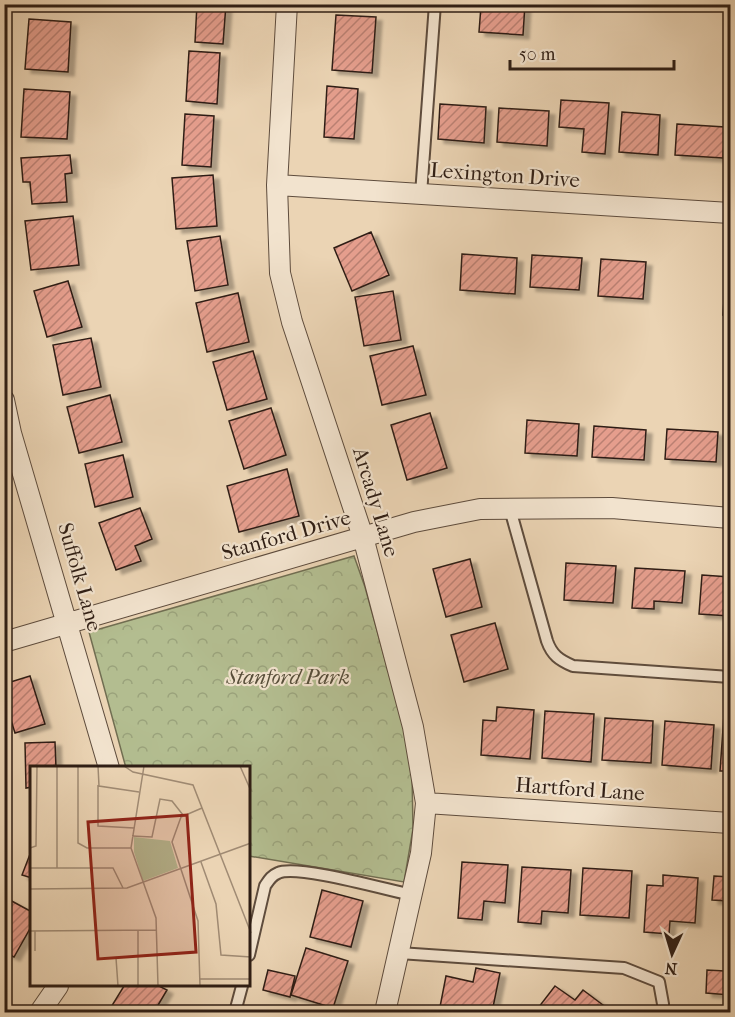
<svg xmlns="http://www.w3.org/2000/svg" width="735" height="1017" font-family="'IM FELL French Canon',serif">
<defs>
<pattern id="park-crowns" width="20" height="18" patternUnits="userSpaceOnUse" patternTransform="scale(1.5)"><rect width="20" height="18" fill="#b3bd90"/><path d="M2 6a3 3 0 1 1 6 0M12 15a3 3 0 1 1 6 0" fill="none" stroke="#9aa27b"/></pattern>
<pattern id="building-hatch" width="6" height="6" patternUnits="userSpaceOnUse" patternTransform="scale(1.5)"><rect width="6" height="6" fill="#e59e8d"/><path d="M-1 1l2-2M0 6l6-6M5 7l2-2" fill="none" stroke="#ba8072"/></pattern>
<filter id="shadow"><feDropShadow dx="6" dy="4" stdDeviation="1.5" flood-color="#0004"/></filter>
</defs>
<rect width="100%" height="100%" fill="#ebd4b4"/>
<filter id="stains"><feTurbulence type="fractalNoise" baseFrequency=".00333" numOctaves="4"/><feColorMatrix values="0 0 0 0 .2 0 0 0 0 .09 0 0 0 0 .02 0 0 0 .5 -.17"/></filter>
<radialGradient id="worn" r=".72"><stop offset=".6" stop-color="#630" stop-opacity="0"/><stop offset="1" stop-color="#630" stop-opacity=".3"/></radialGradient>
<!-- park -->
<path fill="url(#park-crowns)" stroke="#716e52" stroke-width="1.5" d="M354 556 365 587 405 732 412 774 413 829 404 882 249 856V768H126L89 632Z"/>
<!-- building -->
<path fill="url(#building-hatch)" stroke="#2f1e15" stroke-width="1.5" filter="url(#shadow)" d="M197 4H226L223 44 195 42Z
M525 4 523 35 479 32 481 6 463 5Z
M336 15 376 17 372 73 332 70Z
M29 19 71 22 68 72 25 69Z
M189 51 220 53 217 104 186 101Z
M327 86 358 89 354 139 324 137Z
M24 89 70 92 67 139 21 137Z
M561 100 609 103 605 154 582 152 584 129 559 127Z
M440 104 486 107 484 143 438 139Z
M499 108 549 111 547 146 497 142Z
M622 112 660 115 658 155 619 152Z
M185 114 214 116 211 167 182 165Z
M677 124 725 127 723 158 675 155Z
M70 155 72 173 65 174 67 202 32 204 30 182H23L21 158Z
M213 175 217 226 176 229 172 178Z
M73 216 79 265 31 270 25 221Z
M371 232 389 275 352 291 334 248Z
M220 236 228 285 195 291 187 241Z
M462 254 517 258 515 294 460 290Z
M532 255 582 258 579 290 530 287Z
M601 259 646 262 643 299 598 296Z
M726 269H730V316L723 315Z
M68 281 82 327 47 337 34 291Z
M393 291 401 340 364 346 355 297Z
M238 293 249 342 207 352 196 303Z
M91 338 101 387 63 395 53 345Z
M413 346 426 395 382 405 370 356Z
M253 351 267 399 227 410 213 362Z
M110 395 122 442 79 453 67 407Z
M271 408 286 455 244 469 229 421Z
M430 413 447 468 407 480 391 425Z
M527 420 579 424 577 456 525 453Z
M594 426 646 430 644 460 592 457Z
M667 429 718 432 716 462 665 459Z
M123 455 133 497 95 507 85 464Z
M287 469 299 516 239 532 227 486Z
M140 508 152 539 135 546 141 561 116 570 99 523Z
M470 559 482 607 446 617 433 569Z
M566 563 616 566 613 603 564 600Z
M635 568 685 571 682 603 654 601V609L632 608Z
M702 575 730 577V616L699 614Z
M495 623 508 669 464 682 451 635Z
M30 676 45 724 15 733 4 698V684Z
M497 707 534 710 530 759 481 755 483 720 496 721Z
M545 711 594 714 591 762 542 758Z
M724 715 730 716V771H720Z
M605 718 653 721 651 763 602 760Z
M665 721 714 725 711 769 662 765Z
M55 742 56 768H32V787L26 788 25 743Z
M32 849V878L22 875Z
M462 862 508 865 505 903 484 901 482 920 458 918Z
M522 867 571 870 568 913 542 911 541 924 518 922Z
M583 868 632 871 629 918 580 915Z
M663 875 698 878 695 923 670 921 669 934 644 932 647 885 663 886Z
M714 876 730 877V924H728L729 901 712 900Z
M322 890 363 901 351 947 310 937Z
M8 899 32 912V925L14 957 4 952V904Z
M306 948 348 961 333 1008 291 995Z
M727 948H730V995L706 993 707 970 725 971Z
M476 968 500 973 492 1012H439L446 976 473 982Z
M268 970 295 976 290 997 263 990Z
M124 986H159L167 990 154 1012H108Z
M555 986 575 1000 583 990 603 1005 597 1012H535Z
M294 1007 315 1012H293Z"/>
<g fill="none" stroke-linecap="round" stroke-linejoin="round">
<!-- service casing -->
<g stroke="#5e4c3d" stroke-width="14">
<path id="service" d="M421 194 435 4
M510 509 547 641C552 655 559 660 573 666L730 677
M399 953 624 968 659 982 663 1004V1012
M249 955 265 886C269 880 271 876 278 873 297 864 387 890 412 895
M235 1012 242 986"/>
</g>
<!-- minor casing -->
<g stroke="#5e4c3d" stroke-width="22">
<path id="minor" d="M287 4 277 185 280 273 292 322 363 537 413 727 426 803 421 853 385 1012
M277 185 730 213
M4 400 11 433 109 768
M4 642 414 522 480 509 612 508 730 518
M426 803 730 823
M40 1012 58 986"/>
</g>
<!-- service -->
<use href="#service" stroke="#f2e3ce" stroke-width="10"/>
<!-- minor -->
<use href="#minor" stroke="#f2e3ce" stroke-width="20"/>
</g>
<g text-anchor="middle" stroke-width="4.5" stroke-linejoin="round" paint-order="stroke">
<!-- street labels -->
<g font-size="21" fill="#2f1e15" stroke="#f2e3ce">
<text transform="translate(505 175) rotate(4)" y="7">Lexington Drive</text>
<text transform="translate(376 502) rotate(73)" y="7">Arcady Lane</text>
<text transform="translate(286 535) rotate(-16)" y="7">Stanford Drive</text>
<text transform="translate(80 577) rotate(74)" y="7">Suffolk Lane</text>
<text transform="translate(580 789) rotate(4)" y="7">Hartford Lane</text>
</g>
<!-- park labels -->
<g font-size="21" font-style="italic" fill="#574e3a" stroke="#f2e3ce">
<text x="288" y="684">Stanford Park</text>
</g>
</g>
<!-- overview -->
<g transform="translate(30 766)">
<rect width="220" height="220" fill="#ebd4b4"/>
<path d="M104 71 140 75 148 102 113 115 104 86Z" fill="#b3bd90"/>
<path fill="none" stroke="#a08b74" stroke-width="1.5" d="M27 0V102M48 0V77L57 82H101M68 0 69 20 109 26M94 0 103 6 163 19 221 167M114 0 101 82 126 152 128 220M210 0 221 25M68 19V60L104 62M102 70 122 71 130 33 142 35 153 49M0 82 6 80 7 0M171 96 186 138 191 189 221 191M0 102H83L93 122M0 123 97 122 221 77M108 164V220M0 165 127 164M5 165V185M86 192 88 220M170 213H221M170 220 168 155 142 76 151 51 172 42"/>
<path fill="#8f2418" fill-opacity="0.15" stroke="#8f2418" stroke-width="3" d="M157 49 166 186 68 193 58 56Z"/>
<rect width="220" height="220" fill="none" stroke="#2f1e15" stroke-width="3"/>
</g>
<!-- margin -->
<rect width="735" height="1017" fill="none" stroke="#ebd4b4" stroke-width="24"/>
<rect x="6" y="6" width="723" height="1005" fill="none" stroke="#2f1e15" stroke-width="3"/>
<rect x="12" y="12" width="711" height="993" fill="none" stroke="#2f1e15" stroke-width="1.5"/>
<!-- north arrow -->
<g transform="translate(672 954) rotate(184)" stroke="#f2e3ce" stroke-width="4.5" paint-order="stroke">
<path d="M0-4.5L10 22L0 15L-10 22Z" fill="#2f1e15"/>
<text y="-9" font-size="16" font-weight="bold" text-anchor="middle" fill="#2f1e15">N</text>
</g>
<!-- scale -->
<path d="M510 60v9h164v-9" fill="none" stroke="#2f1e15" stroke-width="3"/>
<text x="519" y="60" font-size="18" fill="#2f1e15" stroke="#f2e3ce" stroke-width="4.5" paint-order="stroke">50 m</text>
<rect width="100%" height="100%" filter="url(#stains)"/>
<rect width="100%" height="100%" fill="url(#worn)"/>
</svg>
